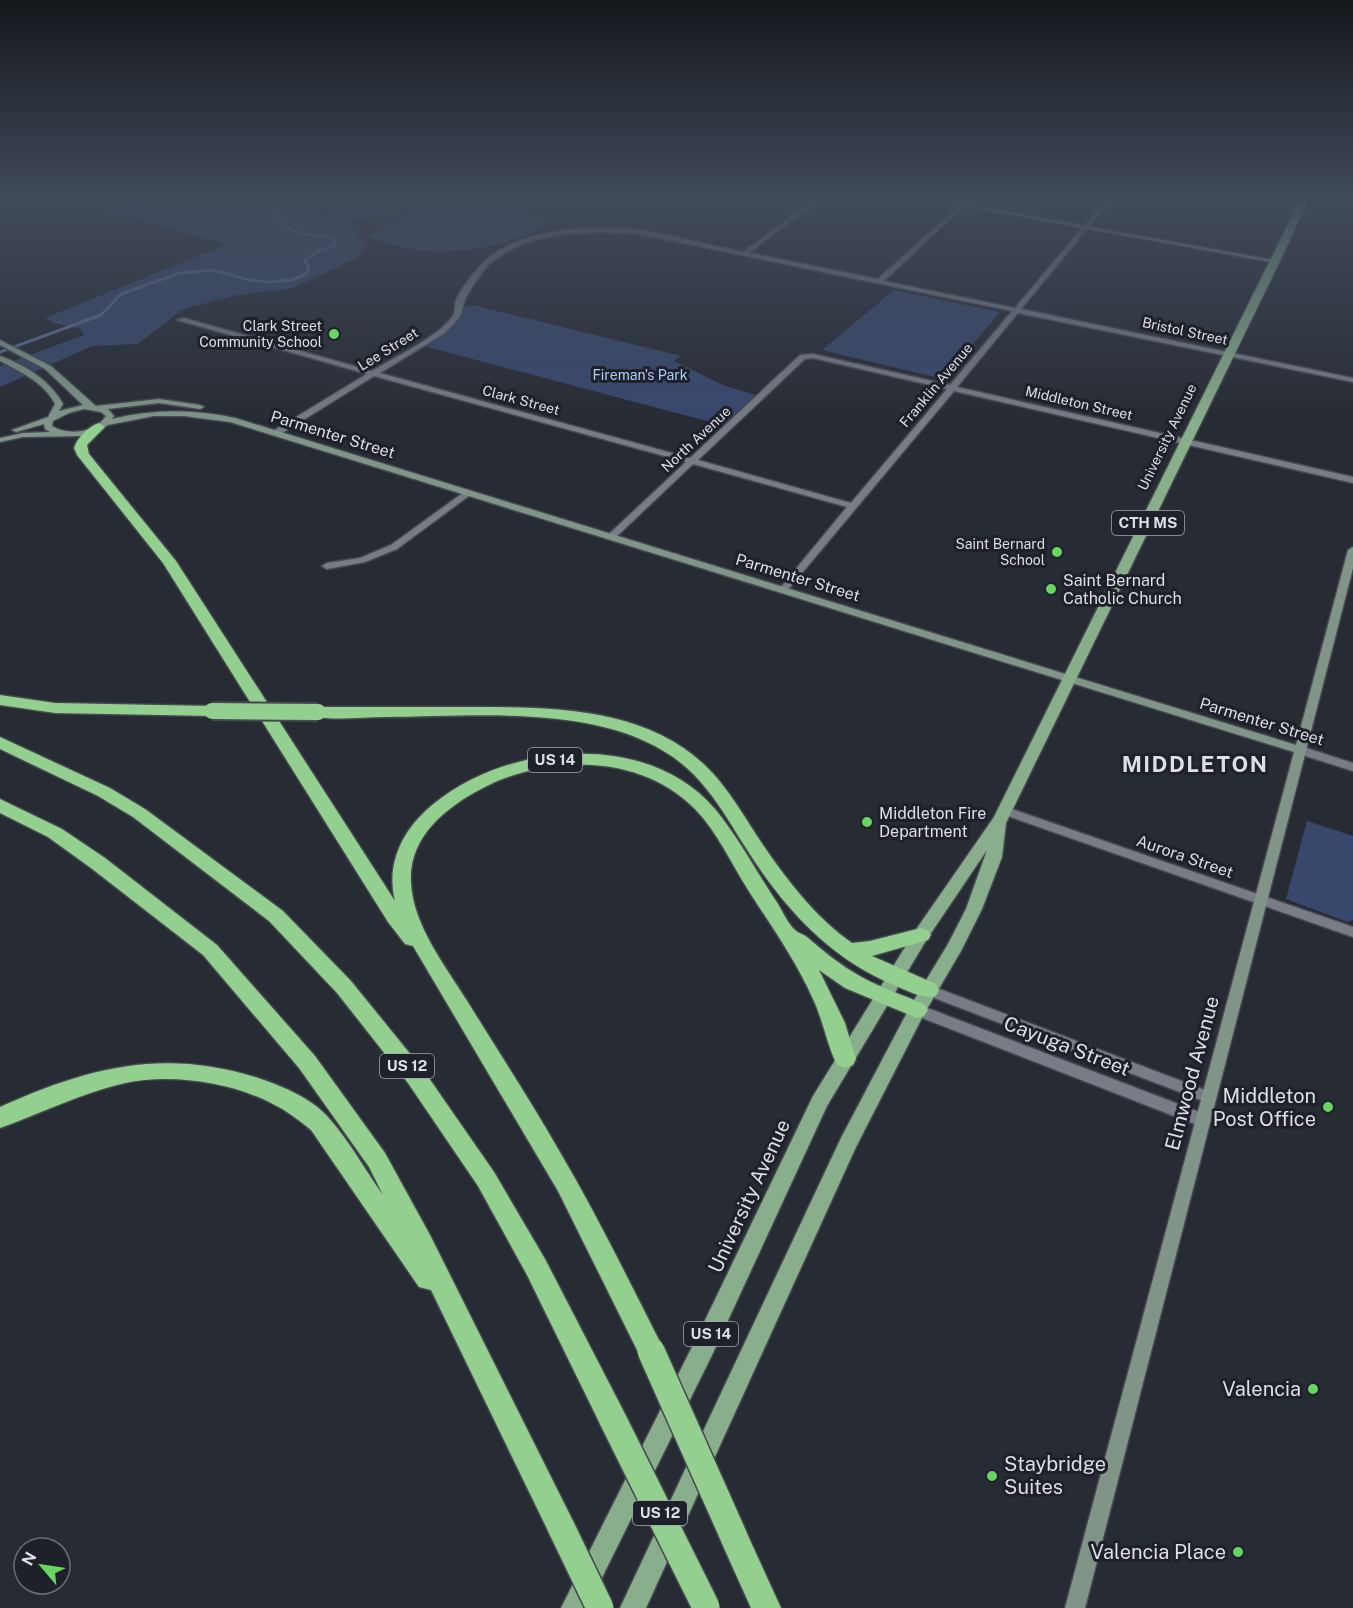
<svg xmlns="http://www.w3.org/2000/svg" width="1353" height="1608" font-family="'Public Sans',sans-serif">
<rect width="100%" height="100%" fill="#272b33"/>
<!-- green -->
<path fill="#38486d" d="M121 198H306V211L357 229 358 237 368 243 356 258 293 288 237 295 183 309 138 344 92 346 0 387V366L84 335 81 329 54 323 45 318 226 245 93 206Z
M312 198H381L400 212 343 223Z
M443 198H456L553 221C511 246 460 256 411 249 395 246 381 241 366 237Z
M894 290 1000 312 943 379 822 350Z
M473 305 681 356 674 361 725 386 760 396 729 427 420 345 441 331 460 309Z
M1307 821 1353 836V920L1347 922 1286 899Z"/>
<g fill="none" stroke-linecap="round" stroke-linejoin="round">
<!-- stream -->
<path stroke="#5e6c93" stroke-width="3" d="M192 198 199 200 212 198
M0 352 101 315 121 294 180 273 213 270 249 280 270 282 291 280 302 276 309 270 305 261 316 252 336 245 333 238C299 232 285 237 269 202L271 198"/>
<!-- street casing -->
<g stroke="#45484f" stroke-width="3">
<path id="street" d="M816 198H822L749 253 878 279 967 198H973L884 281 1015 308 1107 198H1113L1021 309 1353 378V382L1018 313 957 387 1353 477V483L954 391 787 591H781V587L847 507 693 464 614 539H608V535L686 462 374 376 279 435H273V431L367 374 177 320 184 318 372 371C393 358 439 336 452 317 456 312 454 306 456 300 460 290 475 271 483 263 517 228 595 224 640 230 674 235 709 245 743 252ZM601 232 639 234 1012 311 950 385 813 354 800 355 690 458 380 373 445 333C451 327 459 320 462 311 465 301 463 301 470 291 476 281 483 269 492 262 523 237 563 233 601 232ZM813 358 947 389 851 503 698 460 805 359Z
M467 490 470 491V495L397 549 365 562 327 569 322 566 327 563 360 558 391 545Z
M1300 746 1353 763V771L1296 753 1294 750Z
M1006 807 1353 927V937L1002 814 1000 811 1002 808Z
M929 985 1213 1093 1215 1097 1213 1101 1208 1103 1203 1101 924 994 922 990 924 986Z
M917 1004 1207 1115 1210 1120 1207 1125 1202 1126 1197 1125 912 1014 910 1010 912 1006Z"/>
</g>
<!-- secondary casing -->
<g stroke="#45484f" stroke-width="3">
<path id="secondary" d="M919 198H931L1279 261 1276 263Z
M0 340 51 366 96 406 159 399 200 405 204 407 200 409 159 403 108 409 114 416 112 419C153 409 193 409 235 418L1296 745 1348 550 1353 547V568L1085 1608H1065L1294 752 230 422 184 416H154L108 425 94 433 82 436 23 437 0 442V438L23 433 50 432 45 429 44 424 16 432 12 430 48 417 55 404C44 382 21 372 0 361V356C25 365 50 380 63 404L59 411 83 405 45 369 0 345ZM84 409 101 412 106 416C95 433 68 436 52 426L53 421 69 413Z"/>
</g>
<!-- primary casing -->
<g stroke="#45484f" stroke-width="3">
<path id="primary" d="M1301 198H1309L1280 261 1006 823 1002 857 982 909 961 951 924 1014 856 1147 646 1608H620L841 1138 911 1005 948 944 966 909 987 850 927 939 827 1106 712 1355 587 1608H561L696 1339 813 1096 915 931 994 817Z"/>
</g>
<!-- highway casing -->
<g stroke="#45484f" stroke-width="3">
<path id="highway" d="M99 423 105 427 87 445 89 454 176 561 395 901C385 861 405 826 436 802 510 743 648 730 715 809 739 838 757 873 778 904 783 912 788 924 795 930 798 933 803 934 807 937 823 951 839 964 858 975 878 987 903 995 924 1004L928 1010 924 1016 917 1018 845 988 819 970 845 1023 856 1059 853 1065 845 1068 837 1065C827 1045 823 1020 813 999 796 961 772 927 750 893 732 865 718 833 695 809 640 753 546 754 481 789 445 808 408 838 411 883 413 926 447 968 469 1004 500 1054 532 1103 561 1154 597 1215 628 1279 660 1342L664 1351 660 1360 651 1364 642 1360 558 1191 413 946 405 944 388 922 163 563 77 455 74 448C77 438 89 426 99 423Z
M0 695 55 703 212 706 218 707 220 711 218 715 212 716 55 713 0 705Z
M318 707C365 707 412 707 459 707 549 707 654 704 717 778 734 798 747 821 761 842 786 879 815 917 852 943L870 941 921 928 928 930 931 935 928 940 872 956 936 984 939 990 936 996C923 1000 906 990 894 985 829 958 783 907 746 848 725 815 706 780 673 757 596 703 475 717 385 717 362 717 334 721 312 716L310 712 312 708Z
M0 737 110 788 145 809 283 911 351 981 424 1071 494 1172 545 1259 623 1410 627 1420 623 1430 613 1434 603 1430 527 1275 478 1186 408 1083 337 993 269 921 133 817 98 796 0 749Z
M0 799 62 829 105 858 217 945 315 1056 385 1153 430 1235 571 1517 575 1527 571 1537 561 1541 551 1537 431 1290 419 1287 311 1130C299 1120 287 1111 273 1104 231 1082 172 1073 125 1083 81 1093 42 1113 0 1128V1107C88 1067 166 1047 261 1079 284 1087 311 1098 328 1117 349 1140 365 1170 383 1195L369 1167 299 1068 203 955 91 868 48 837 0 813Z
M734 1522 744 1527 781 1608H751L719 1537 724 1527Z"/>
</g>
<!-- street -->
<use href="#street" fill="#787c86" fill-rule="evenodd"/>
<!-- secondary -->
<use href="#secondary" fill="#809588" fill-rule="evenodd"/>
<!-- primary -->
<use href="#primary" fill="#88ae8b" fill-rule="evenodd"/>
<!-- highway -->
<use href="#highway" fill="#93cf8e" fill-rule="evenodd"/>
<!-- highway-bridge-far1 casing -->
<g stroke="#45484f" stroke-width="20" stroke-linecap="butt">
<path id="highway-bridge-far1" d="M212 711 318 712"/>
</g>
<!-- highway-bridge casing -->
<g stroke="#45484f" stroke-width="30" stroke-linecap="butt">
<path id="highway-bridge" d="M651 1351 734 1537
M613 1420 706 1607
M561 1527 600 1608"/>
</g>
<!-- highway-bridge-far1 -->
<use href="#highway-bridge-far1" stroke="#93cf8e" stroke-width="16"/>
<!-- highway-bridge -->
<use href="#highway-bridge" stroke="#93cf8e" stroke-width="27"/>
</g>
<!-- sky -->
<linearGradient id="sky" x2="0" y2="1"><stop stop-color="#15181c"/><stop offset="0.47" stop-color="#414a5b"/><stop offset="1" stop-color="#414a5b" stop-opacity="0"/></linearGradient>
<rect width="1353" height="423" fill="url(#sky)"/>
<!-- markers -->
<g fill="#69d364" stroke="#1e2129" stroke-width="2">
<circle cx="334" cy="334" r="6"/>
<circle cx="1057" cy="552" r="6"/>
<circle cx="1051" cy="589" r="6"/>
<circle cx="867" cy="822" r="6"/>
<circle cx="1328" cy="1107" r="6"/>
<circle cx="1313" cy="1389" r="6"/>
<circle cx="992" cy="1476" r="6"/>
<circle cx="1238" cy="1552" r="6"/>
</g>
<g text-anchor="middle" stroke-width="6" stroke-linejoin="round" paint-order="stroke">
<!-- far-poi labels -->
<g font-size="14" fill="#dddfe5" stroke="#1e2129" text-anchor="end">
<text x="322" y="331">Clark Street<tspan x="322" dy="16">Community School</tspan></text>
<text x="1045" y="549">Saint Bernard<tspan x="1045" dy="16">School</tspan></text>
</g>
<!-- far-street labels -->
<g font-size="14" fill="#dddfe5" stroke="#1e2129">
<text transform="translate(1185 331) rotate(12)" y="5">Bristol Street</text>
<text transform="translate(388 349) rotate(-32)" y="5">Lee Street</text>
<text transform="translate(936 385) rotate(-50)" y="5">Franklin Avenue</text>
<text transform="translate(521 400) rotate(15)" y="5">Clark Street</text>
<text transform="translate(1079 403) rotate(13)" y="5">Middleton Street</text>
<text transform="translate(1167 437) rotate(-64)" y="5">University Avenue</text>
<text transform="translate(696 439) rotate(-43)" y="5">North Avenue</text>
</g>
<!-- far-park labels -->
<g font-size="14" fill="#b3c9fb" stroke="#1e2129">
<text x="640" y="380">Fireman's Park</text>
</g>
<!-- shield labels -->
<g fill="#1e2129" stroke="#a4a6ad" stroke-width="1.5">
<rect x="1112" y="511" width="72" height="24" rx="4.5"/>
<rect x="528" y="748" width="54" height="24" rx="4.5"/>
<rect x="380" y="1054" width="54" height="24" rx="4.5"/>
<rect x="684" y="1322" width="54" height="24" rx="4.5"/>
<rect x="633" y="1501" width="54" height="24" rx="4.5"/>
</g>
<g font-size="15" font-weight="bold" fill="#dddfe5">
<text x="1148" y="528">CTH MS</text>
<text x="555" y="765">US 14</text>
<text x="407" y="1071">US 12</text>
<text x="711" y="1339">US 14</text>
<text x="660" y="1518">US 12</text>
</g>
<!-- street labels -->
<g font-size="16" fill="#dddfe5" stroke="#1e2129">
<text transform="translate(333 434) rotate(17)" y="6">Parmenter Street</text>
<text transform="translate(798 577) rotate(17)" y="6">Parmenter Street</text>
<text transform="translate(1262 721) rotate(17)" y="6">Parmenter Street</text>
<text transform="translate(1185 856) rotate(19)" y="6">Aurora Street</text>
</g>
<!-- poi labels -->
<g font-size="16" fill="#dddfe5" stroke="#1e2129" text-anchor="start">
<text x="1063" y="586">Saint Bernard<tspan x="1063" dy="18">Catholic Church</tspan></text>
<text x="879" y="819">Middleton Fire<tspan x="879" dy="18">Department</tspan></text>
</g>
<!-- near-street labels -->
<g font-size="20" fill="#dddfe5" stroke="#1e2129">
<text transform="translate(1067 1046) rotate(21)" y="7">Cayuga Street</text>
<text transform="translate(1192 1073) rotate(-75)" y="7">Elmwood Avenue</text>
<text transform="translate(749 1196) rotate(-65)" y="7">University Avenue</text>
</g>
<!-- near-poi labels -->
<g font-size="20" fill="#dddfe5" stroke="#1e2129" text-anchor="end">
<text x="1316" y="1103">Middleton<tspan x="1316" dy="23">Post Office</tspan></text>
<text x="1301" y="1396">Valencia</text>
<text x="1004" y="1471" text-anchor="start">Staybridge<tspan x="1004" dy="23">Suites</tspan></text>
<text x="1226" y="1559">Valencia Place</text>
</g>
<!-- district labels -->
<g font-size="22" font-weight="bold" letter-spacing="1.5" fill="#dddfe5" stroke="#1e2129">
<text x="1195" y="772">MIDDLETON</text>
</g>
</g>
<!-- north arrow -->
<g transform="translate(42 1566) rotate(299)"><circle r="28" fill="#1e2129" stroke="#6a6d74" stroke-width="1.5"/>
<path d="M0-4.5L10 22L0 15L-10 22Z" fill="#69d364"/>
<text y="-9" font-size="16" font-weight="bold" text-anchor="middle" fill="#dddfe5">N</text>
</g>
</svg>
